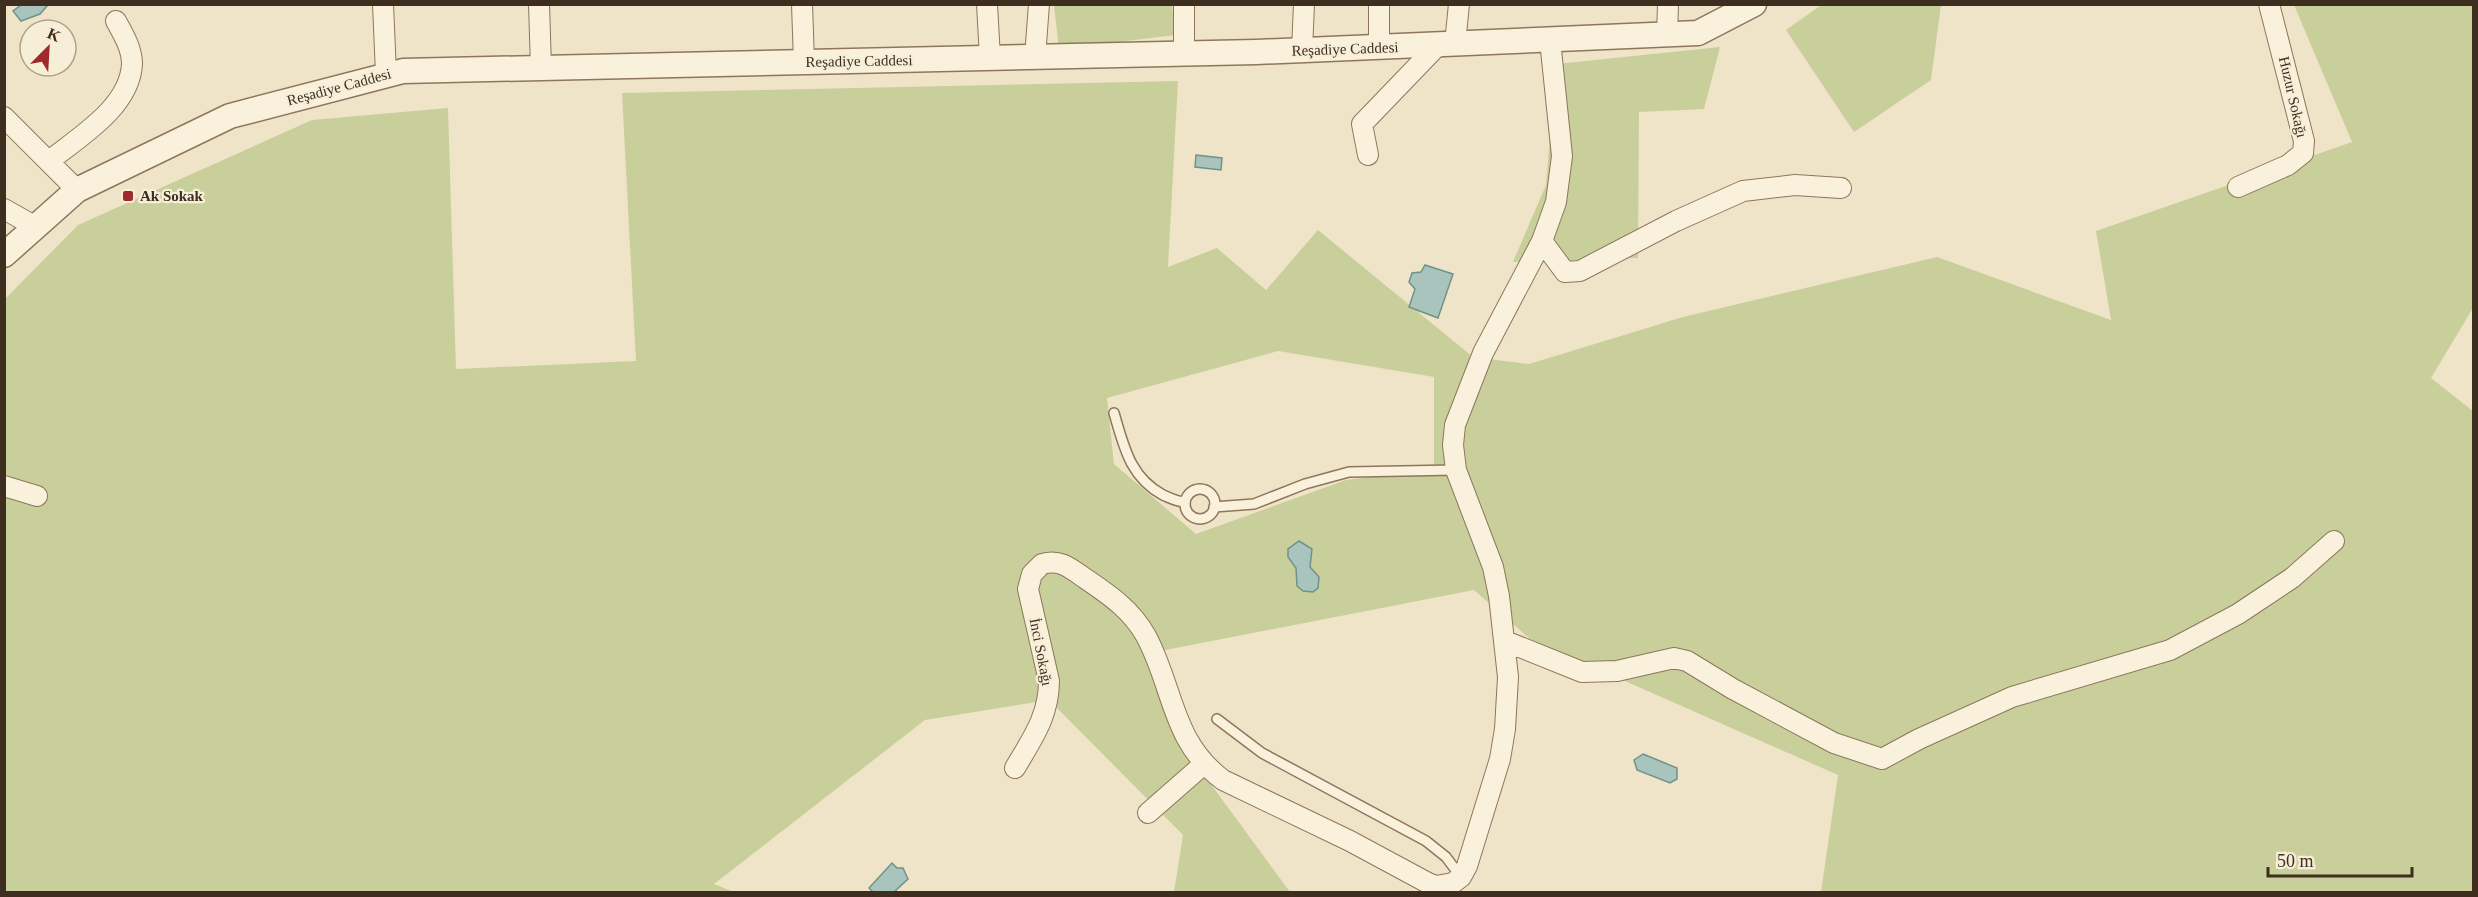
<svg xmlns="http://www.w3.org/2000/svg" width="2478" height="897" font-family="Georgia,serif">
<rect width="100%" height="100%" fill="#f0e4c8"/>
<!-- green -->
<path fill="#c9cf9b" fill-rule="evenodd" d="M1054 5H1172L1176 35 1059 49Z
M1821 5H1941L1931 80 1854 132 1786 30Z
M2294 5H2473V308L2431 378 2473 411V892H1821L1838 775 1530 639 1474 590 1145 654 1202 772 1290 892H1174L1183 835 1049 700 925 720 714 884 734 892H5V299L78 225 312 120 448 108 456 369 636 361 622 93 1178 81 1168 267 1217 248 1266 290 1318 230 1473 357 1529 364 1683 317 1937 257 2111 320 2096 231 2352 142ZM1278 351 1434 377V469L1346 480 1196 534 1114 464 1107 398Z
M1720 47 1704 109 1639 112 1638 258 1513 262 1546 185 1556 64Z"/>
<!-- water -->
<path fill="#a9c4bc" stroke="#6f938a" stroke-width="1.5" d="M21 5V4L48 5 40 14 21 21 13 11Z
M1196 155 1222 158 1221 170 1195 167Z
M1425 265 1453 274 1438 318 1409 307 1415 289 1409 282 1412 273 1421 272Z
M1299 541 1312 549 1310 567 1319 577 1318 588 1313 592 1303 591 1297 586 1296 568 1288 557V549Z
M1643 754 1677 768V779L1670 783 1637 770 1634 760Z
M892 863 897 868H903L908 879 894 892H873L869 888Z"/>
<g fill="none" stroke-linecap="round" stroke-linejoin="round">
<!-- service casing -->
<g stroke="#8d765c" stroke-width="12">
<path id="service" d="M1114 413C1124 447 1130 477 1163 495 1170 498 1177 502 1185 502
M1185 504a15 15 0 1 1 30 0a15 15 0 1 1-30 0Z
M1214 507 1254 504 1305 484 1349 472 1456 470
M1217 719 1262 753 1426 841 1446 857 1461 877"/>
</g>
<!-- minor casing -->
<g stroke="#8d765c" stroke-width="22">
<path id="minor" d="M383 4 386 74
M539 4 541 68
M802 4 804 62
M987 4 990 58
M1184 4V54
M1379 4V47
M1667 35 1668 4
M1455 44 1459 4
M1302 50 1304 4
M1035 57 1039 4
M4 117 77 190
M1368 155 1362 124 1438 45
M49 161C79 137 130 107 132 64 132 48 123 34 116 21
M2238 187 2288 165 2303 153 2304 141 2269 4
M4 209 36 227
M1542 241 1565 272 1580 271 1676 221 1743 191 1795 185 1841 188
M4 486 37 496
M1505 641 1582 672 1617 671 1674 658 1687 661 1733 689 1834 743 1882 759 1919 739 2012 697 2170 650 2238 614 2292 578 2334 541
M1015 768C1032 739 1049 716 1049 681L1028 589 1032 574 1042 564C1059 559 1069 567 1083 577 1108 594 1131 609 1146 636 1174 688 1171 741 1223 780L1350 841 1428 883 1436 886 1453 883 1461 877 1467 866 1500 759 1505 729 1508 677 1499 596 1493 567 1456 470 1453 445 1455 425 1483 353 1542 241 1556 202 1562 156 1550 40
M1148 813 1204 764"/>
</g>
<!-- tertiary casing -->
<g stroke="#8d765c" stroke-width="27">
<path id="tertiary" d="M4 255 77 190 230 116 403 71 1256 52 1698 33 1754 4"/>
</g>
<!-- service -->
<use href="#service" stroke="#faf1dc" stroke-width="9"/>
<!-- minor -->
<use href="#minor" stroke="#faf1dc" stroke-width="20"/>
<!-- tertiary -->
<use href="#tertiary" stroke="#faf1dc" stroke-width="24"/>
</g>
<!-- markers -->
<rect fill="#9e2a2b" stroke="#f7eed8" stroke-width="2" x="122" y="190" width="12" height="12" rx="3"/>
<g text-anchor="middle" stroke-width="4.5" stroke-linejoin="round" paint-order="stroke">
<!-- street labels -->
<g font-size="15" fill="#3d2e20" stroke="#f7eed8">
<text transform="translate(1345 49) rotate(-2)" y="5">Reşadiye Caddesi</text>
<text transform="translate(859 61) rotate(-1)" y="5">Reşadiye Caddesi</text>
<text transform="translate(339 87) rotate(-15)" y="5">Reşadiye Caddesi</text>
<text transform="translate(2293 97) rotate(77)" y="5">Huzur Sokağı</text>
<text transform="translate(1041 652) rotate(79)" y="5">İnci Sokağı</text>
</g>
<!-- poi labels -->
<g font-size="15" font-weight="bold" fill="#3d2e20" stroke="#f7eed8" text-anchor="start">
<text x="140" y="201">Ak Sokak</text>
</g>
</g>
<!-- border -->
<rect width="2478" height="897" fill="none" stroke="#3d2e20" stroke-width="12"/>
<!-- north arrow -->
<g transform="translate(48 48) rotate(24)"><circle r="28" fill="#f7eed8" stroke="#ada18e" stroke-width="1.5"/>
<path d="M0-4.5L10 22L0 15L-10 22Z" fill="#9e2a2b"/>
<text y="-9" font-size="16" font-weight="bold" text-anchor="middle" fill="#3d2e20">K</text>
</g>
<!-- scale -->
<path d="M2268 867v9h144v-9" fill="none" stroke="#3d2e20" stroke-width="3"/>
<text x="2277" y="867" font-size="18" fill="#3d2e20" stroke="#f7eed8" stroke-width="4.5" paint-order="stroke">50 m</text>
</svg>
